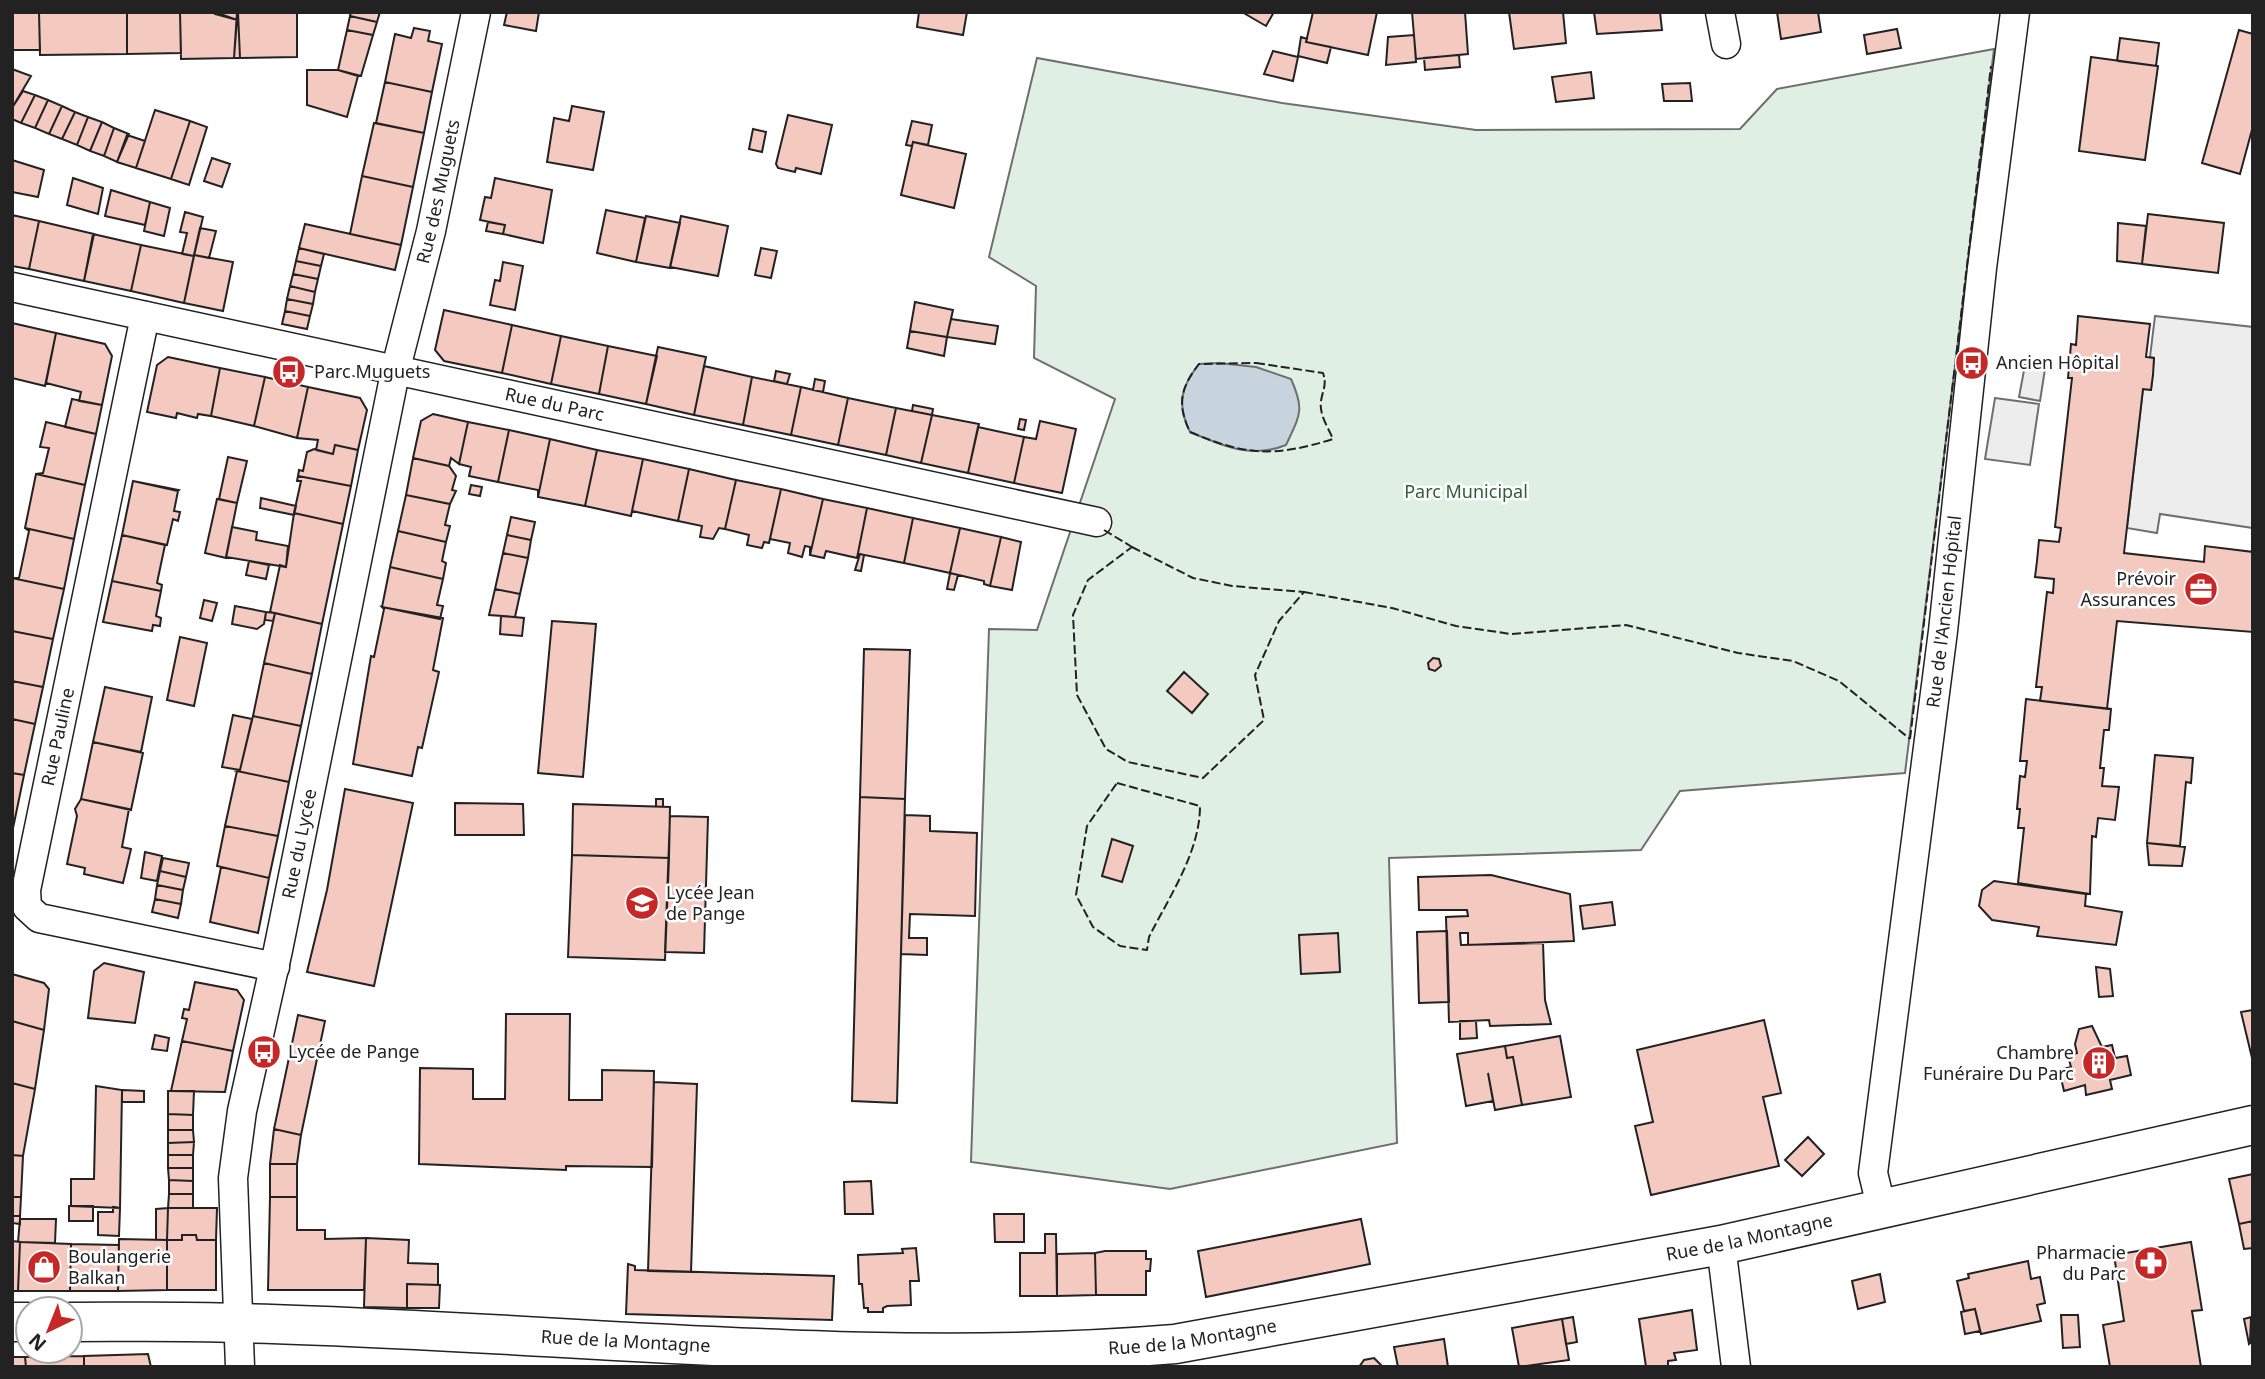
<svg xmlns="http://www.w3.org/2000/svg" width="2265" height="1379" font-family="'Noto Sans',sans-serif">
<rect width="100%" height="100%" fill="#fff"/>
<!-- green -->
<path fill="#e0efe3" stroke="#6f6f6f" stroke-width="2" d="M1994 49 1905 773 1680 791 1641 850 1389 858 1397 1143 1170 1189 971 1162 989 629 1037 630 1115 399 1034 358 1036 286 989 257 1037 58 1282 103 1476 130 1740 129 1777 89Z"/>
<!-- parking -->
<path fill="#ededed" stroke="#6f6f6f" stroke-width="2" d="M2155 316 2253 327V528L2160 514 2157 533 2127 528 2143 389 2151 390 2154 358 2150 357Z
M2025 365 2045 369 2040 401 2019 397Z
M1995 398 2039 404 2030 465 1985 459Z"/>
<!-- water -->
<path fill="#c7d3dd" stroke="#6f6f6f" stroke-width="2" d="M1219 363 1256 367 1291 379C1305 410 1300 415 1286 445 1251 459 1223 446 1190 432 1177 405 1180 388 1199 364Z"/>
<!-- building -->
<path fill="#f3c9c0" stroke="#222" stroke-width="2" d="M12 12H39L40 50H12Z
M39 12H127V54L40 55Z
M127 12H180L181 53 127 54Z
M180 12H215L237 20 234 58 181 59Z
M215 12H237V20L215 14Z
M238 12 240 58H234L237 12Z
M238 12H297V57L240 58Z
M351 12H380L377 22 350 16Z
M507 12H539L536 31 504 25Z
M919 12H967L963 35 917 27Z
M1242 12H1274L1266 26Z
M1313 12H1377L1368 55 1306 42Z
M1412 12H1465L1468 54 1416 59Z
M1509 12H1563L1566 43 1514 49Z
M1594 12H1660L1662 30 1597 34Z
M1777 12H1818L1821 32 1781 39Z
M350 16 377 22 373 35 347 30Z
M414 28 430 31 428 41 442 44 432 92 385 82 395 34 411 38Z
M1897 29 1901 48 1867 54 1864 35Z
M347 30 373 35 361 76 338 70Z
M2239 30 2253 34V126L2240 174 2202 163Z
M1414 35 1416 62 1386 65 1388 37Z
M1301 37 1307 39 1306 42 1331 47 1327 63 1298 56Z
M2120 38 2159 43 2156 66 2117 61Z
M1273 51 1298 57 1293 81 1264 74Z
M1459 55 1460 67 1425 70 1424 58Z
M2091 57 2158 66 2145 160 2079 151Z
M12 69 31 76 12 108Z
M307 70H338L358 76 347 117 307 105Z
M1591 72 1594 98 1556 102 1552 77Z
M385 82 432 92 424 133 376 123Z
M1690 83 1692 101H1664L1662 84Z
M23 91 35 95 21 123 12 119V108Z
M35 95 48 100 35 128 21 123Z
M48 100 62 106 49 134 35 128Z
M62 106 75 112 62 139 49 134Z
M572 106 604 112 593 170 547 162 554 118 569 121Z
M155 110 190 121 171 179 136 168Z
M75 112 88 117 77 145 62 139Z
M788 115 832 125 821 174 796 168 795 172 778 168 776 164Z
M88 117 102 122 90 151 77 145Z
M190 121 207 127 189 185 171 179Z
M912 121 932 125 928 145 913 142 912 146 906 145Z
M102 122 114 128 104 156 90 151Z
M374 123 424 133 413 187 362 176Z
M114 128 129 134 117 162 104 156Z
M753 129 766 132 762 152 749 149Z
M127 135 145 141 136 168 117 162Z
M913 142 966 154 954 208 901 195Z
M212 158 230 164 222 187 204 181Z
M12 160 44 170 38 197 12 192Z
M362 176 413 187 401 245 350 234Z
M73 178 103 188 98 214 67 205Z
M495 178 552 190 543 243 503 234 505 225 480 220 485 197 491 198Z
M111 190 150 202 145 225 105 216Z
M150 202 170 208 164 236 144 231Z
M606 210 645 218 636 262 597 253Z
M185 212 203 217 194 256 182 254 187 233 180 232Z
M2148 214 2224 223 2218 273 2142 264Z
M12 215 39 221 29 269 12 266Z
M646 216 680 223 670 268 636 262Z
M681 216 728 226 718 276 670 267Z
M39 221 94 234 84 281 29 269Z
M488 222 505 225 503 234 486 231Z
M2118 223 2146 226 2142 264 2117 261Z
M305 224 401 245 395 270 299 248Z
M200 228 216 231 209 258 194 255Z
M93 234 141 245 131 291 84 281Z
M141 245 194 256 184 303 131 291Z
M299 248 324 254 321 266 296 261Z
M761 248 777 251 771 278 755 275Z
M194 255 233 262 223 311 184 303Z
M296 261 321 266 318 279 293 274Z
M503 262 523 266 515 310 490 305 495 280 500 281Z
M293 274 318 279 315 292 290 286Z
M290 286 315 292 313 304 287 299Z
M287 299 313 304 310 316 285 311Z
M915 302 953 310 947 337 910 331Z
M444 310 512 325 502 373 444 361 435 350Z
M285 311 310 316 307 329 282 324Z
M2078 316 2150 324 2146 357 2154 358 2153 375 2151 390 2143 389 2124 553 2204 562 2205 546 2253 552V632L2117 621 2107 709 2040 701 2042 687H2036L2047 592 2053 593 2054 579 2035 577 2037 561 2039 540 2059 542 2061 528 2055 527 2072 378H2068L2071 344 2076 345Z
M951 319 998 326 995 344 947 337Z
M12 323 56 333 45 386 12 378Z
M512 325 561 336 551 384 502 373Z
M910 331 947 337 944 356 907 348Z
M56 333 105 344 112 356 102 405 79 401 81 392 46 383Z
M561 336 608 346 599 394 551 384Z
M608 346 657 356 646 404 599 394Z
M658 347 706 357 694 415 646 404Z
M168 357 220 368 211 416 198 414 197 418 177 413 176 418 147 412 157 365Z
M704 366 752 377 743 425 694 415Z
M220 368 265 377 254 426 211 416Z
M776 371 790 374 787 384 774 381Z
M265 377 308 387 297 438 254 426Z
M752 377 801 387 791 435 743 425Z
M815 379 825 381 823 392 813 390Z
M308 387 360 398 367 410 358 450 335 445 333 454 316 450 318 440 297 438Z
M801 387 848 398 838 445 791 435Z
M848 398 896 408 886 455 838 445Z
M72 399 102 405 96 434 65 427Z
M913 405 933 409 932 415 912 411Z
M896 408 932 415 921 463 886 455Z
M433 414 468 422 459 464 451 458 449 466 413 458 421 421Z
M932 415 979 424 968 473 921 463Z
M1020 419 1026 420 1024 430 1018 429Z
M1040 421 1076 429 1062 493 1014 483 1024 437 1036 439Z
M46 422 96 434 85 485 36 474 43 473 49 448 40 447Z
M468 422 509 430 498 482 469 476 471 467 459 464Z
M978 427 1024 437 1014 483 968 473Z
M509 430 550 439 538 497V490L498 482Z
M550 439 597 450 585 506 538 497Z
M335 445 358 450 351 486 298 476 299 470 303 471 307 452 314 449 333 454Z
M597 450 643 459 631 516 585 506Z
M228 457 247 461 237 503 219 499Z
M413 458 449 466 456 476 452 490 456 491 450 504 406 495Z
M643 459 689 469 678 521 632 511Z
M689 469 736 480 725 529 719 528 713 539 700 537 702 526 678 521Z
M36 474 85 485 74 539 25 528Z
M298 476 351 486 343 524 294 513 301 481H297Z
M736 480 781 489 769 543 764 542 762 548 747 545 749 535 725 529Z
M133 481 178 491 174 511 180 512 178 521 173 519 167 545 122 535Z
M133 481 179 490 178 491Z
M471 485 482 487 480 496 469 494Z
M781 489 823 499 810 555V547L805 546 802 557 788 553 790 543 770 539Z
M406 495 450 504 445 525 450 526 446 542 398 531Z
M261 498 296 506 294 515 260 508Z
M217 499 237 503 226 558 205 553Z
M823 499 867 508 857 558 826 551 824 558 810 555Z
M867 508 913 518 904 563 860 554 857 558Z
M294 513 343 524 322 624 270 612 280 565 286 567Z
M511 517 535 522 531 540 507 535Z
M913 518 960 528 950 573 904 563Z
M232 527 257 532 256 540 288 546 286 567 226 557Z
M25 528 74 539 64 589 12 578H19L29 531Z
M960 528 1001 537 990 586 984 584V581L950 573Z
M398 531 446 542 442 561 446 563 443 579 390 567Z
M122 535 165 545 157 583 162 585 161 591 112 581Z
M507 535 531 540 528 558 503 553Z
M1001 537 1021 542 1012 590 990 586Z
M503 553 528 558 520 594 495 589Z
M860 554 864 555 861 571 855 570Z
M249 561 269 565 266 579 246 575Z
M390 567 443 579 437 605 443 606 440 619 382 607Z
M950 573 958 575 954 590 947 589Z
M12 578 64 589 53 639 12 631Z
M112 581 161 591 156 616 161 618 160 626 153 625 152 631 103 622Z
M495 589 520 594 515 617 489 615Z
M204 600 217 603 212 621 200 618Z
M235 606 266 612 264 624 257 629 232 624Z
M382 607 443 618 433 670 439 672 422 748 418 747 412 776 353 764 371 656 374 657 384 609Z
M266 612 275 613 273 621 265 620Z
M275 613 322 624 312 674 264 663Z
M501 616 524 618 522 636 500 634Z
M552 621 596 624 583 777 538 773Z
M12 631 53 639 43 687 12 681Z
M180 637 207 643 194 706 167 700Z
M864 649 910 650 905 799 860 797Z
M1433 658 1439 659 1441 666 1435 671 1429 669 1428 663Z
M264 663 312 674 301 726 253 716Z
M1184 672 1208 694 1192 713 1167 691Z
M12 681 43 687 35 724 12 719Z
M105 687 152 697 141 752 93 742Z
M2026 699 2111 709 2109 730H2104L2100 768H2104L2102 786 2119 787 2115 820 2098 818 2096 837 2092 836 2090 894 2018 883 2024 828H2018L2020 809H2017L2020 776 2025 777 2027 761H2020Z
M233 715 252 719 240 770 222 767Z
M253 716 301 726 289 782 237 771 240 770Z
M12 719 35 724 24 775 12 773Z
M93 742 143 753 131 810 81 799Z
M2155 755 2193 758 2191 783 2186 782 2180 846 2147 843Z
M237 771 289 782 278 836 225 826Z
M12 773 24 775 12 833Z
M345 789 413 803 374 986 307 972 327 890Z
M860 797 905 799 897 1103 852 1101Z
M81 799 129 809 122 847 131 849 123 883 84 874 85 868 67 864 77 816 75 809Z
M656 799H663V807H656Z
M455 803 523 804 524 835H455Z
M573 804 670 807 669 858 572 855Z
M905 815 930 816V831L977 833 975 916 910 914 909 938H927V955L901 954Z
M670 816 708 817 704 953 665 952Z
M225 826 278 836 269 878 217 866Z
M1112 839 1133 846 1122 882 1102 876Z
M2147 843 2185 847 2182 866 2149 865Z
M145 852 162 856 157 881 141 878Z
M572 855 669 858 665 960 568 957Z
M163 858 189 863 186 877 160 871Z
M221 867 269 878 258 933 210 922Z
M160 871 186 877 183 890 157 885Z
M1491 875 1570 894 1574 941 1468 945V933H1460L1461 945 1543 943 1545 1000 1551 1024 1490 1026 1489 1020 1449 1022 1446 917 1468 916 1467 910H1419L1418 877Z
M1994 881 2086 894 2085 906 2122 912 2116 945 2037 936 2039 927 1992 920 1979 906 1982 890Z
M157 885 183 890 181 904 155 899Z
M155 899 181 904 178 918 152 912Z
M1612 902 1615 925 1583 929 1580 906Z
M1447 931 1449 1002 1419 1003 1417 932Z
M1338 933 1340 972 1301 974 1299 935Z
M104 963 144 972 135 1023 88 1018 94 971Z
M2096 967 2110 969 2113 996 2099 997Z
M12 974 44 983 49 989 44 1030 12 1021Z
M195 982 237 990 244 1000 233 1051 182 1041 187 1019 182 1018 184 1009 189 1010Z
M2253 1010V1058H2252L2241 1012Z
M506 1014H570L569 1100H602V1070L654 1071 652 1167 566 1166V1170L419 1164 420 1068 473 1069V1099H505Z
M298 1015 325 1021 301 1135 274 1129Z
M1764 1020 1781 1093 1763 1097 1779 1166 1651 1195 1635 1126 1653 1122 1637 1050Z
M12 1021 44 1030 35 1089 12 1083Z
M1460 1021H1476L1477 1038 1460 1039Z
M2092 1026 2102 1047 2112 1045 2115 1058 2127 1056 2131 1075 2110 1080 2112 1089 2086 1095 2085 1085 2064 1091 2059 1070 2071 1067 2068 1056 2077 1053 2075 1044 2079 1029Z
M155 1035 169 1038 167 1051 152 1049Z
M1560 1036 1571 1097 1522 1105 1513 1057 1507 1058 1505 1046Z
M182 1041 233 1051 225 1092 171 1091Z
M1505 1046 1507 1058 1513 1057 1522 1105 1495 1110 1488 1073 1493 1101 1466 1106 1457 1054Z
M654 1082 697 1084 691 1272 648 1271Z
M12 1083 35 1089 23 1156 12 1155Z
M96 1086 122 1090 120 1208 71 1206V1179H94Z
M122 1090 144 1091V1102H122Z
M168 1091H194L193 1115 168 1114Z
M168 1114 193 1115V1130H168Z
M274 1129 301 1135 297 1164H270Z
M168 1130H193L194 1142 168 1143Z
M1808 1137 1824 1154 1802 1176 1785 1160Z
M194 1142 193 1155H168V1143Z
M12 1155 23 1156 21 1197H12Z
M168 1155H193V1168H168Z
M270 1164H297V1197H270Z
M168 1168H193V1181L169 1180Z
M2253 1174V1221L2239 1224 2229 1179Z
M169 1180 193 1181V1194H169Z
M871 1181 873 1214H845L844 1182Z
M169 1194H193V1208H168Z
M12 1197H21L20 1216H12Z
M270 1197H297V1230H325V1239L366 1238 364 1290H268Z
M69 1206H93V1221H69Z
M113 1207 120 1208 119 1236 98 1235V1212H113Z
M168 1208H217L216 1240H197L196 1235H182V1240H167Z
M168 1208 167 1240H156V1209Z
M994 1214H1024V1242H995Z
M13 1216H20V1224L12 1223Z
M20 1219H56L55 1243 18 1242Z
M1361 1219 1370 1264 1206 1297 1198 1251Z
M2253 1221V1248L2244 1249 2239 1224Z
M1045 1234H1056L1057 1296H1020V1253H1045Z
M182 1235H196L197 1240H216V1290H167V1240H182Z
M366 1238 409 1240 408 1263 438 1264V1285L407 1284V1308L364 1307Z
M119 1239 167 1240V1290L118 1291Z
M12 1241 20 1242 18 1291H12Z
M20 1242 71 1244 70 1291H18Z
M2191 1242 2202 1310 2192 1311 2201 1367H2110L2103 1325 2124 1321 2114 1255Z
M71 1244 119 1245 118 1291H70Z
M916 1248 919 1281H910L911 1305 887 1306 883 1308V1312H868V1308H864L862 1284H859L858 1255 903 1253 902 1249Z
M1105 1251H1146V1259H1151L1150 1271H1146V1295H1096L1095 1253Z
M1095 1253 1096 1295 1057 1296V1254Z
M2028 1261 2031 1279 2040 1277 2045 1303 2037 1305 2041 1321 1981 1334 1975 1309 1964 1311 1957 1281 1969 1278 1968 1274Z
M628 1264 635 1266V1270L834 1276 832 1320 626 1314Z
M1880 1274 1885 1302 1858 1309 1852 1281Z
M407 1284 440 1285 439 1308H407Z
M1975 1309 1980 1331 1965 1334 1961 1312Z
M1692 1310 1697 1350 1674 1353 1676 1360 1668 1361V1367H1646L1639 1319Z
M2061 1315H2078L2080 1347 2063 1348Z
M1573 1317 1577 1342 1566 1344 1562 1319Z
M2251 1317 2250 1343 2249 1344 2244 1319Z
M2251 1317 2253 1343H2250Z
M1562 1319 1569 1360 1519 1367 1512 1328Z
M1444 1339 1448 1367H1398L1394 1347Z
M148 1354 151 1367H84V1356Z
M84 1356V1367H26L25 1357Z
M12 1357H25L26 1367H12Z
M1374 1358 1383 1367H1359L1364 1360Z"/>
<g fill="none" stroke-linecap="round" stroke-linejoin="round">
<!-- minor casing -->
<g stroke="#222" stroke-width="31">
<g id="minor">
<path d="M1720 12 1726 44"/>
<path id="s1" d="M12 287 1097 522"/>
<path d="M145 316 26 890 27 907 39 918 275 967"/>
<path id="s2" d="M1882 1210 1873 1173 1943 631 1982 268 2015 12"/>
<path d="M1721 1245 1736 1367"/>
<path id="s3" d="M240 1367 233 1178 242 1111 278 950 396 368 431 231 476 12"/>
</g>
</g>
<!-- primary casing -->
<g stroke="#222" stroke-width="41">
<g id="primary">
<path d="M12 1322H28"/>
<path id="s4" d="M70 1322C126 1322 181 1321 237 1323 550 1330 862 1370 1175 1344L1721 1245 2253 1125"/>
</g>
</g>
<!-- minor -->
<use href="#minor" stroke="#fff" stroke-width="28"/>
<!-- primary -->
<use href="#primary" stroke="#fff" stroke-width="38"/>
<!-- fence -->
<path stroke="#222" stroke-width="2" stroke-dasharray="9 3.5" stroke-linecap="butt" d="M1256 363 1323 373C1327 385 1323 389 1321 401 1319 415 1328 427 1333 439 1275 457 1246 456 1190 432 1177 405 1180 388 1199 364Z
M1104 530 1132 547
M1132 547 1193 578 1232 586 1304 592 1279 621 1255 675 1264 720 1203 778 1128 762 1106 749 1077 695 1073 615 1088 580Z
M1304 592 1392 608 1456 626 1511 634 1626 625 1738 653 1793 661 1839 681 1910 739
M1910 739 1991 66
M1117 783 1200 806C1200 852 1169 897 1149 937L1147 950 1120 946 1093 927 1076 895 1087 826Z"/>
</g>
<!-- icons -->
<defs>
<g id="bus-disc" transform="scale(1.75)"><circle r="9.5" fill="#c62828" stroke="#fff"/><path d="M-5-6H5V4H4V6H2V4H-2V6H-4V4H-5ZM-3.5-4V0h7V-4ZM-3.5 1.2v1.5H-2V1.2ZM2 1.2v1.5H3.5V1.2Z" fill="#fff"/></g>
<g id="office-disc" transform="scale(1.75)"><circle r="9.5" fill="#c62828" stroke="#fff"/><path d="M-6-3h4V-5.5h4V-3h4V5H-6ZM-1-4.5V-3h2v-1.5ZM-6 0V1H6V0Z" fill="#fff"/></g>
<g id="school-disc" transform="scale(1.75)"><circle r="9.5" fill="#c62828" stroke="#fff"/><path d="M0-5L7-2L0 1L-7-2ZM-4 1L0 2.5L4 1V4Q0 6-4 4Z" fill="#fff"/></g>
<g id="building-disc" transform="scale(1.75)"><circle r="9.5" fill="#c62828" stroke="#fff"/><path d="M-4-6H4V6H1V3H-1V6H-4ZM-2.5-4.3h1.7v1.8h-1.7ZM.8-4.3h1.7v1.8H.8ZM-2.5-1h1.7V.8h-1.7ZM.8-1h1.7V.8H.8Z" fill="#fff"/></g>
<g id="pharmacy-disc" transform="scale(1.75)"><circle r="9.5" fill="#c62828" stroke="#fff"/><path d="M-2-6h4v4h4v4h-4v4h-4v-4h-4v-4h4Z" fill="#fff"/></g>
<g id="shop-disc" transform="scale(1.75)"><circle r="9.5" fill="#c62828" stroke="#fff"/><path d="M-5-2.5h2.3a2.7 3.5 0 0 1 5.4 0H5L5.5 6h-11ZM-1.5-2.5h3a1.5 2.3 0 0 0-3 0Z" fill="#fff"/></g>
</defs>
<g fill-rule="evenodd">
<use href="#bus-disc" x="1972" y="363"/>
<use href="#bus-disc" x="289" y="372"/>
<use href="#office-disc" x="2201" y="589"/>
<use href="#school-disc" x="642" y="903"/>
<use href="#bus-disc" x="264" y="1052"/>
<use href="#building-disc" x="2099" y="1063"/>
<use href="#pharmacy-disc" x="2151" y="1263"/>
<use href="#shop-disc" x="44" y="1267"/>
</g>
<g text-anchor="middle" stroke-width="5" stroke-linejoin="round" paint-order="stroke">
<!-- street labels -->
<g font-size="18" fill="#222" stroke="#fff">
<text dy="6" stroke="none"><textPath href="#s3" startOffset="1197">Rue des Muguets</textPath></text>
<text dy="6" stroke="none"><textPath href="#s1" startOffset="555">Rue du Parc</textPath></text>
<text dy="6" stroke="none"><textPath href="#s2" startOffset="604">Rue de l'Ancien Hôpital</textPath></text>
<text transform="translate(58 737) rotate(-78)" y="6">Rue Pauline</text>
<text dy="6" stroke="none"><textPath href="#s3" startOffset="530">Rue du Lycée</textPath></text>
<text dy="6" stroke="none"><textPath href="#s4" startOffset="1690">Rue de la Montagne</textPath></text>
<text dy="6" stroke="none"><textPath href="#s4" startOffset="1124">Rue de la Montagne</textPath></text>
<text dy="6" stroke="none"><textPath href="#s4" startOffset="556">Rue de la Montagne</textPath></text>
</g>
<!-- poi labels -->
<g font-size="18" fill="#222" stroke="#fff" text-anchor="start">
<text x="1996" y="369">Ancien Hôpital</text>
<text x="314" y="378">Parc Muguets</text>
<text x="2176" y="585" text-anchor="end">Prévoir<tspan x="2176" dy="21">Assurances</tspan></text>
<text x="666" y="899">Lycée Jean<tspan x="666" dy="21">de Pange</tspan></text>
<text x="288" y="1058">Lycée de Pange</text>
<text x="2074" y="1059" text-anchor="end">Chambre<tspan x="2074" dy="21">Funéraire Du Parc</tspan></text>
<text x="2126" y="1259" text-anchor="end">Pharmacie<tspan x="2126" dy="21">du Parc</tspan></text>
<text x="68" y="1263">Boulangerie<tspan x="68" dy="21">Balkan</tspan></text>
</g>
<!-- park labels -->
<g font-size="18" fill="#2f5e38" stroke="#fff">
<text x="1466" y="498">Parc Municipal</text>
</g>
</g>
<!-- border -->
<rect width="2265" height="1379" fill="none" stroke="#222222" stroke-width="28"/>
<!-- north arrow -->
<g transform="translate(49 1330) rotate(223)"><circle r="33" fill="#ffffff" stroke="#a7a7a7" stroke-width="2"/>
<path d="M0-5L12 26L0 18L-12 26Z" fill="#c62828"/>
<text y="-10" font-size="19" font-weight="bold" text-anchor="middle" fill="#222222">N</text>
</g>
</svg>
